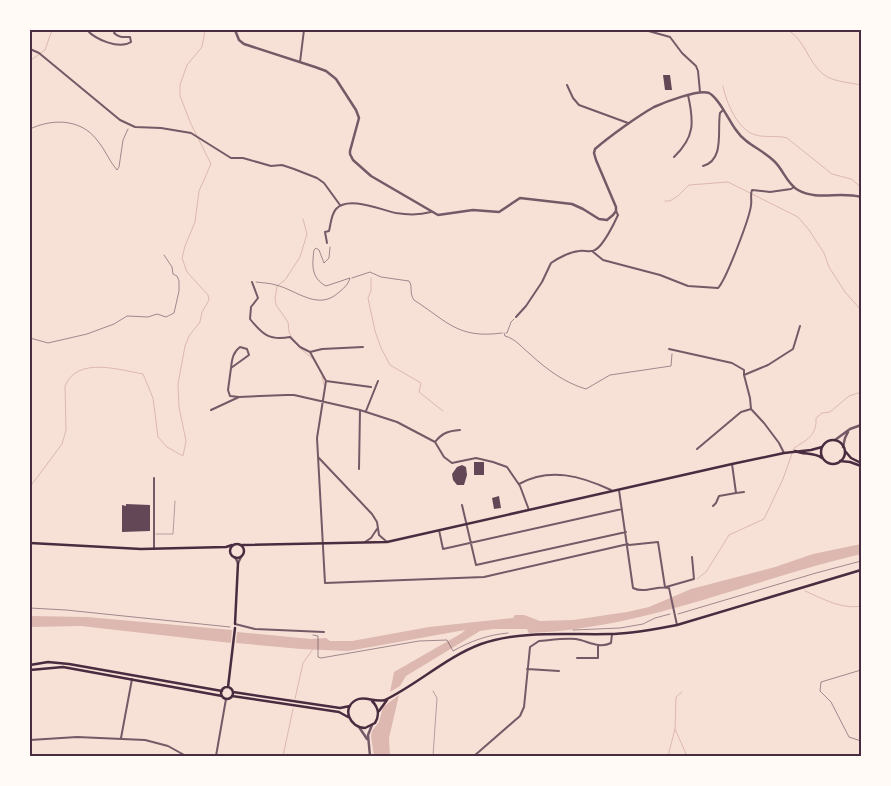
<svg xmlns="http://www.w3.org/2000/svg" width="891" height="786" font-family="Bitter,serif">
<rect width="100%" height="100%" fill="#f7e1d7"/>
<!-- water -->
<path fill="#dcb8b0" d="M861 544V554C750 580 644 629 529 633L527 629H493L480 631 406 676 400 686 390 692 394 672 462 633 465 630 348 651 301 649 236 643 237 632 311 639 326 638 330 641H352L429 627 513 618 515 615H524L540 621 573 620 627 612 649 607 691 589 775 567 813 554Z
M30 616 87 617 232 630 231 643 81 626 30 627Z
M399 695 389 738 390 756H374L371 736 372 731 379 722 383 707Z"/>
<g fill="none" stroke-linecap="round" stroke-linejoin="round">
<!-- stream -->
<path stroke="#dcb8b0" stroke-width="1" d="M788 30C805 40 808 62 823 74 833 82 848 82 861 85
M30 61 45 50 52 30
M723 86C726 102 738 131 756 135 766 138 777 135 787 138L832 174 851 179 861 187
M665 201H670L679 195 689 185 728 182 798 217 809 230 824 253 829 267 845 292 861 310
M371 278V291L368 298 375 331 381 348 390 365 421 383 419 392 443 411
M292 338 289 332 288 322 276 305 275 299 277 286 285 280 300 257 307 234 303 219
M301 349 313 359
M322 376 324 385
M30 487 62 444 66 430 65 386C77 356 120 370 143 374L153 398 158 437 167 447 183 456 186 441 179 407 178 384 185 346 189 336 200 322 202 312 209 300 208 295 187 272 182 258 185 246 195 222 199 191 211 164 191 124 180 96V85L187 65 202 47 205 30
M697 579 706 572 729 535 764 519 783 479 794 448C807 440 817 435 816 418L822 413 830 412 849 396 861 392
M805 591C821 598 843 610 861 606
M295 699 303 663 313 649
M675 729 687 756
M283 756 293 709
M668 756 675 729 676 697 682 692"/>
</g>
<!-- building -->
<path fill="#644757" d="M663 75H670L672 90H665Z
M474 462H484V475H474Z
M462 465 466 467 467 475 464 485H457L453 480 452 474 457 467Z
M499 496 501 508 494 509 492 498Z
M126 504 150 505V531L122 532V505L126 506Z"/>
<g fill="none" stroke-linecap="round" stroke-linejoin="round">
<!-- path -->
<path stroke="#4a2c40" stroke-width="0.5" d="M30 129C53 118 81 119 97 140 105 149 109 161 117 170L119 167 123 140 128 129
M352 278 370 272 381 277 409 281C413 286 409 293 414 300 448 322 458 339 502 333
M256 282C263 283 270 283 276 285 296 290 318 311 338 293 343 289 348 285 350 278L326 286C311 278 312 265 314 250L316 248 319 250 324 263 329 258 330 247
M504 333 505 336C516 339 521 347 530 354 546 369 565 383 586 389L610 375 671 366 672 354
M506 333H507L511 322 514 319
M30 338 48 343 87 334 114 324 127 316 148 317 157 314 166 317 174 313 179 291V281L177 276 173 274 172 267 164 255
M30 608 66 610 230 627
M678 614 816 573 861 561
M573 630 620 628 643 624 655 618 670 614
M313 635 318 636V657L321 658 419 641 447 640 453 651C471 641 487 635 508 633
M861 670 821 682 820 691 831 702 849 737 861 741
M779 756 784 755 786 756
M860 756 861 753"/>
<!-- service -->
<path stroke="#755966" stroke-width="0.5" d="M156 534H173L175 501
M433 691 437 698 433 756"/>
<!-- minor -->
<path stroke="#755966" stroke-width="2" d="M87 30C95 39 119 50 131 42L130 37C124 37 119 38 114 33L116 30
M645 30 670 37 682 53 696 66 698 71 700 92
M30 49 39 53 120 120 135 127 161 128 191 133 231 158H243L271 166 282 165 294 169 317 178 324 183 340 205
M300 62 304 30
M567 85 573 98 579 105 628 123
M674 157C695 137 694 122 688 95
M703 166C725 160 717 130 720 113L723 110
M327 243 325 232 329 231C331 223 331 215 336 209 348 195 381 210 396 213 408 215 420 215 431 212
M592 251 603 260 660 275 688 286 718 288C726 280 750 217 751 205 752 200 750 195 752 190L770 192 791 189 794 187
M860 267H861
M252 282 258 298 251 307 250 319C262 334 269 341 290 337L300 347 310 352 326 381 317 438 325 583 484 577 628 544
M516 317 526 306 542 282 551 263C558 258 570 252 579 251 585 250 590 253 595 250 603 246 614 224 618 215L616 211
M669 349 732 363 744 370V375L750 398 751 409 764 423 779 443 784 453
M310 352 322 349 363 347
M231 368C232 359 233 352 240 347L247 349 249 355 231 368 228 390 230 396 239 397
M744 375 768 365 793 349 800 326
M326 381 371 387
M211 410 239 397 286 395H294L360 410 397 422 435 442 444 457 452 463 476 458 493 462 507 467 520 486 529 510
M366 411 378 381
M435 442C442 433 448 431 460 430
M697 449 741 412 751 409
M318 457 372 514 377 522 379 535 387 542
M732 464 736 493 744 492
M359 469 360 410
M154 478V549
M519 484C550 467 581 476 611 490
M619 490 633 588C645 594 657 585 669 588L677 625
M462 505 476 565 626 532
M713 506 716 503 719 496 736 493
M439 530 443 549 622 509
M365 542 371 538 377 529
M629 545 658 542 665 587
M666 587 694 579 692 557
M235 624 255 629 324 632
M577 658H598V645
M527 669 559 671
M121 738 132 679
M30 740 77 737 145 740 168 746 186 756
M185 755 191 756
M216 756 226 699
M474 756 520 716 524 707 530 647 539 641C551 640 564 638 576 639 588 641 599 649 611 643L612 634"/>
<!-- tertiary -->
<path stroke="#755966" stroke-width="2.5" d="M235 30 239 40 244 44 315 67 326 71 336 79 356 110 359 118 350 151V154L353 160 371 176 438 215 473 210 499 212 520 198 572 204 583 209 599 219 607 220 613 215 616 211V207L596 160 594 153 595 149C610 136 638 116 654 107 665 102 699 89 709 93 719 98 729 121 736 130 746 145 762 149 774 161 783 169 787 184 798 190 817 201 840 191 861 197
M835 440 850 429 861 425
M843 447 845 438 848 432
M235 557 238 563
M238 563 241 557
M359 727 367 739
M370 756 368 735 372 725"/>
<!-- secondary -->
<path stroke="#4a2c40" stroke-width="2.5" d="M235 624 238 563
M30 665 48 662 69 664 222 691
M30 670 63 667 222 696
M228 687 235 628
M221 693a6 6 0 1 1 12 0a6 6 0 1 1-12 0Z
M233 692 340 708 350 706
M232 696 339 712 348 717
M372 701C378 707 380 715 375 723L365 728C350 728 341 708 356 700 365 695 374 703 385 700 418 684 446 657 481 644 521 630 568 635 609 634 632 634 655 629 677 625L861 570
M379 711 387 700"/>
<!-- primary -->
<path stroke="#4a2c40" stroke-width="2.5" d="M821 452a12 12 0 1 1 24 0a12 12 0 1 1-24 0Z
M795 451C804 455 814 452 822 458
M845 451 851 458 861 463
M840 461 850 462 861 466
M30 543 141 549 226 547 232 545
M230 551a7 7 0 1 1 14 0a7 7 0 1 1-14 0Z
M242 545 387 542 732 464 784 453 811 450 822 447"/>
</g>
<!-- border -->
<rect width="891" height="786" fill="none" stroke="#fffaf5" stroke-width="62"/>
<rect x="31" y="31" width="829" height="724" fill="none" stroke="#4a2c40" stroke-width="2"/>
</svg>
